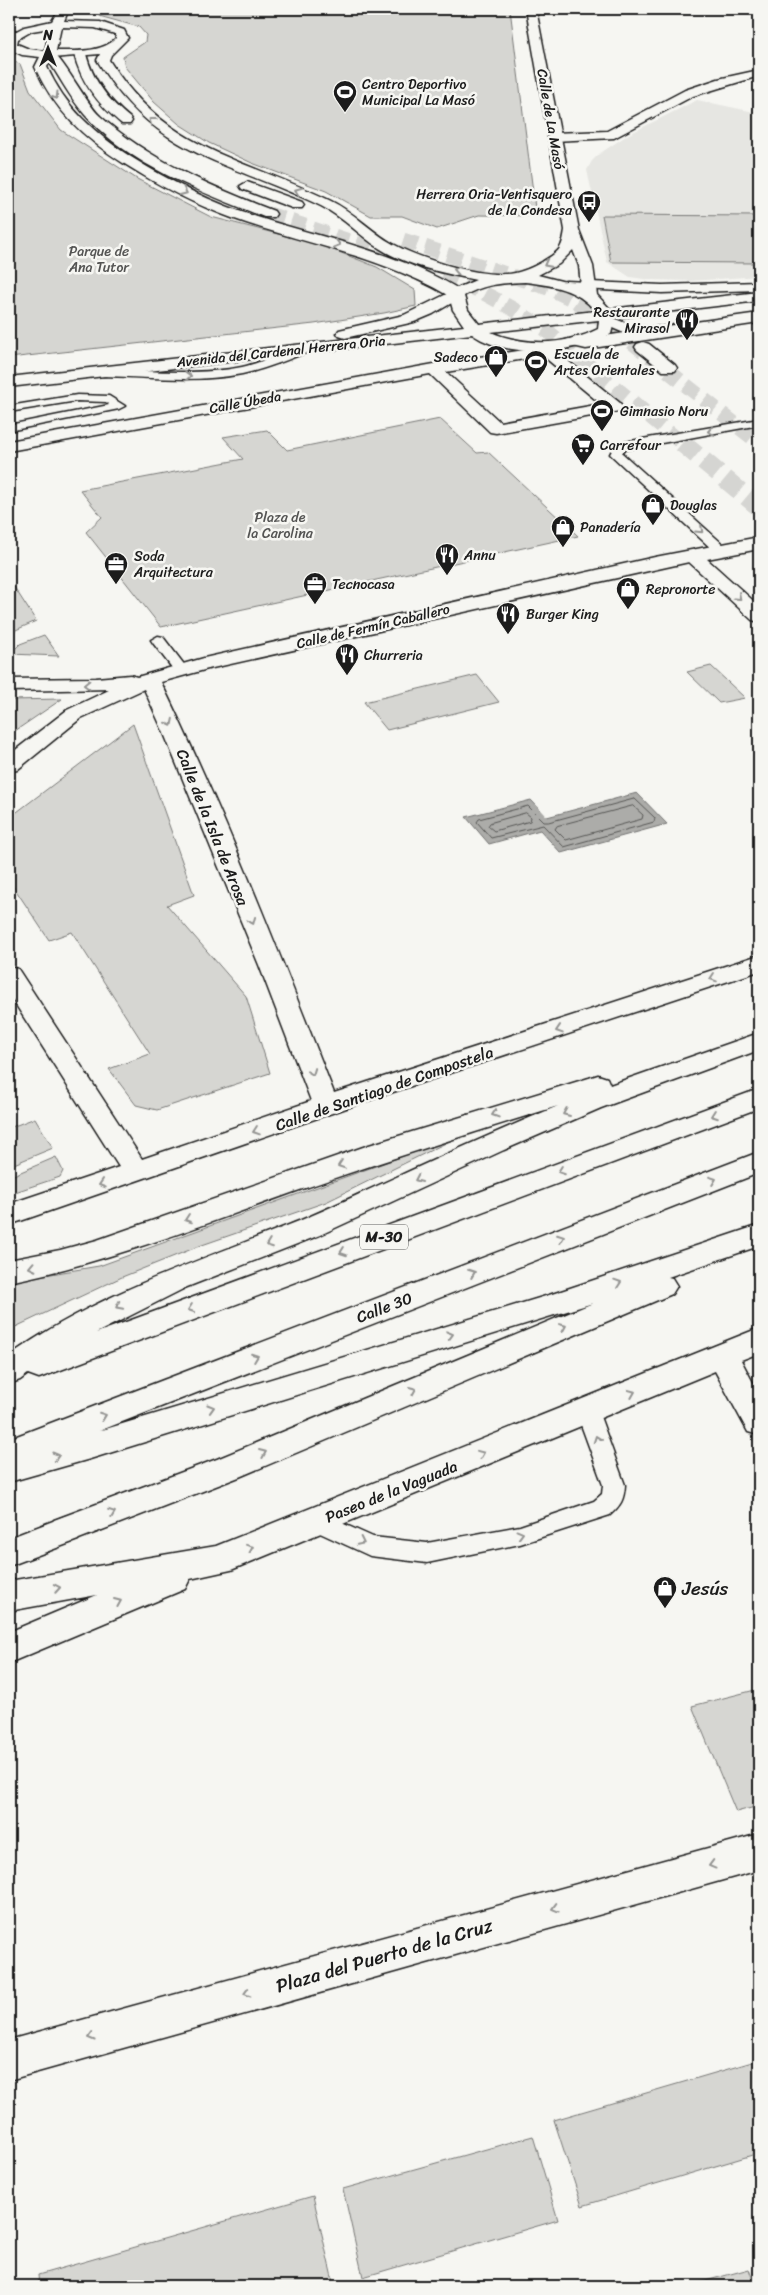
<svg xmlns="http://www.w3.org/2000/svg" width="768" height="2295" font-family="Sriracha,sans-serif">
<rect width="100%" height="100%" fill="#f6f6f2"/>
<filter id="ink" filterUnits="userSpaceOnUse"><feTurbulence type="fractalNoise" baseFrequency=".02" numOctaves="2"/><feDisplacementMap in="SourceGraphic" scale="10" xChannelSelector="R" yChannelSelector="G"/><feConvolveMatrix kernelMatrix="1 2 1 2 8 2 1 2 1" color-interpolation-filters="sRGB"/></filter>
<g filter="url(#ink)">
<!-- built -->
<path fill="#e6e6e2" d="M697 100 759 113V276L691 281 651 280 630 277 607 262 587 170 592 161 599 154 629 134Z"/>
<!-- green -->
<path fill="#d6d6d2" stroke="#797977" d="M100 9H510L536 216 479 215 437 229 402 216H371L326 191 252 163 209 143 179 124 154 102 125 67 123 57 145 42 146 35 139 27 99 16Z
M9 60 20 64 30 90 61 130 137 179 211 217 321 245 377 267 415 290 416 306 384 313 314 324 9 358Z
M602 215 759 216V263L611 262Z
M440 419 477 453 488 452 578 536 161 627 86 532 102 517 80 490 243 459 223 437 267 430 287 450Z
M9 579 36 621 9 633Z
M44 635 59 656 10 654 20 644Z
M711 666 745 698 719 703 687 672Z
M477 675 499 702 387 730 364 702Z
M62 699 9 735V700Z
M133 724 194 895 167 905 246 996 270 1073 157 1110 136 1105 109 1069 150 1054 72 932 49 940 9 880V818Z
M35 1118 53 1148 9 1166V1128Z
M464 1134 326 1202 202 1245 122 1277 9 1330V1281L99 1266Z
M56 1157 63 1171 60 1177 9 1194V1177Z
M759 1689V1806L736 1812 692 1706Z
M759 2060V2153L582 2206 554 2120Z
M533 2136 558 2220 363 2277 343 2189Z
M313 2196 334 2286H39L38 2275Z
M749 2269 755 2286H687Z"/>
<!-- water -->
<path fill="#acaca9" stroke="#727271" d="M637 793 667 824 561 853 540 830 489 844 466 817 531 800 547 817Z"/>
<g fill="none" stroke-linecap="round" stroke-linejoin="round">
<!-- shore -->
<path stroke="#565654" stroke-width="1" d="M635 799 655 818 654 822 564 847 543 825 491 838 477 822 479 819 528 806 544 822H548Z
M633 806 643 815 642 819 566 840 555 829 557 826Z
M526 813 531 817 530 821 494 831 488 826 490 823Z"/>
<!-- highway-tunnel-far1 -->
<path stroke="#d5d5d2" stroke-width="15" stroke-dasharray="15 8" stroke-linecap="butt" d="M269 214 411 262 480 291 513 309 545 329 683 444
M403 240 551 289 574 300 614 328 759 443"/>
<!-- highway-tunnel -->
<path stroke="#d5d5d2" stroke-width="19" stroke-dasharray="19 9" stroke-linecap="butt" d="M682 443 759 507"/>
<!-- lane casing -->
<g stroke="#1c1c1c" stroke-width="3">
<path id="lane" d="M308 345 313 348 312 350C289 359 267 369 242 374 197 383 149 377 103 376L97 373 103 370C149 370 197 376 242 367 265 362 285 350 308 345Z
M77 395 109 396 125 406 119 409 9 431V425L109 405 106 402 77 401 9 412V406Z
M759 419V425L624 450 622 453 726 547 727 550 726 553H716L610 454 615 445 619 443Z
M158 636 163 637 186 667 188 670 186 673H176L153 643 151 640Z
M587 1403 595 1405 598 1411 625 1485C624 1500 621 1505 610 1515L520 1544 427 1563 370 1556 309 1528 306 1521 309 1514 317 1512 373 1537 427 1543 520 1526 594 1501 602 1494 603 1485 576 1411 579 1405Z"/>
</g>
<!-- street casing -->
<g stroke="#1c1c1c" stroke-width="3">
<path id="street" d="M759 70V76L693 96 614 138 554 141 548 137 554 133 607 131 685 90 718 79Z
M566 281 662 285 759 282V290L662 293 561 288 559 285 561 282Z
M457 289 465 294 462 297 433 314 414 322 345 338 339 336 337 333 339 330 404 315Z
M759 313V323L586 349 573 346 557 352 620 403 622 407 620 411 614 412 496 433 490 432 430 374 9 451V441L434 364 543 347 576 337 586 339 624 333 603 324 600 321 603 318H613L633 326 660 327ZM543 356 601 404 500 422 446 372Z
M643 342 649 344 675 365 677 368 675 371H663L637 350 635 347 637 344Z
M759 537V549L707 559 759 606V622L752 620 689 562 208 669 161 682C226 816 280 955 334 1093L759 955V971L384 1095 9 1225V1204L119 1167 9 994V967L18 969 142 1159 311 1101 259 965 163 731 144 689 81 718 17 770 9 772V755L67 710 111 689 9 691V679L96 678 130 675 137 677 204 658 655 557Z
M759 1328V1353L741 1360 759 1394V1435L748 1432 715 1371 231 1570 190 1579 185 1589 9 1663V1632L97 1595 9 1611V1581L216 1546Z
M66 1516 78 1520 83 1530 78 1540 9 1566V1538Z
M759 1834V1870L9 2080V2040Z"/>
</g>
<!-- secondary casing -->
<g stroke="#1c1c1c" stroke-width="3">
<path id="secondary" d="M59 9H69L64 21 100 22 124 30 128 38 111 55 109 60C165 151 244 158 331 201 354 212 371 232 393 244 420 259 476 276 506 274 518 274 531 268 542 262 548 258 556 254 560 248 563 243 564 236 565 230L526 9H536L579 230 593 266 597 295 610 309 759 292V301L615 318 611 334C574 354 507 359 472 334L9 387V377L464 326 453 310 449 296C379 255 307 245 232 218 193 204 158 185 123 163 84 138 54 110 35 67L40 57 22 55 9 49V35L24 27 52 21ZM61 27 95 28 115 34 116 38C103 53 75 51 56 51ZM50 28 45 51 29 49 17 44 18 39 32 31ZM100 54 97 60C155 157 229 161 321 206 343 217 359 235 379 248 407 266 444 273 476 280L457 288C394 251 325 239 257 217 212 203 171 182 131 157 94 133 65 107 47 67L52 58ZM573 250 579 266 581 286 538 275 559 264ZM525 282C551 285 578 289 595 311L479 324 468 310 464 296C483 284 504 283 525 282ZM599 320 598 329C566 346 523 346 491 332Z"/>
</g>
<!-- highway casing -->
<g stroke="#1c1c1c" stroke-width="3">
<path id="highway" d="M50 51C60 53 87 105 100 116 150 161 213 187 274 211L276 214 274 217H264C202 192 130 166 85 115 69 97 58 74 44 54Z
M80 51 86 54C93 81 109 101 130 118L132 121 130 124H122C99 105 81 83 74 54Z
M247 182 302 202 304 205 302 208H292L242 189 240 186Z
M759 1033V1050L601 1108 504 1150 320 1235 187 1287 96 1333 759 1089V1108L50 1374 39 1378 28 1374 20 1380 9 1384V1356C97 1293 200 1261 299 1221 330 1208 361 1193 392 1179 447 1154 502 1129 558 1106 469 1134 382 1161 294 1192 200 1226 107 1262 9 1282V1260L60 1250 97 1240 369 1145 589 1078 598 1075 607 1078 610 1085Z
M759 1152V1173L99 1431 549 1295 759 1225V1246L668 1277 672 1278 677 1286 672 1294 239 1477 66 1544 54 1540 49 1530 54 1520 217 1459 593 1303 90 1459 9 1482V1439Z"/>
</g>
<!-- lane -->
<use href="#lane" fill="#f6f6f2" fill-rule="evenodd"/>
<!-- street -->
<use href="#street" fill="#f6f6f2" fill-rule="evenodd"/>
<!-- secondary -->
<use href="#secondary" fill="#f6f6f2" fill-rule="evenodd"/>
<!-- highway -->
<use href="#highway" fill="#f6f6f2" fill-rule="evenodd"/>
</g>
<!-- one-way arrows -->
<defs><path id="oneway-chevron" d="M-2-3.5L2.5 0L-2 3.5" fill="none" stroke-width="1.6" stroke-linecap="round" stroke-linejoin="round" transform="scale(1.25)"/></defs>
<g stroke="#949492">
<use href="#oneway-chevron" transform="translate(55 96) rotate(59)"/>
<use href="#oneway-chevron" transform="translate(152 121) rotate(-142)"/>
<use href="#oneway-chevron" transform="translate(298 191) rotate(-158)"/>
<use href="#oneway-chevron" transform="translate(184 192) rotate(25)"/>
<use href="#oneway-chevron" transform="translate(337 244) rotate(16)"/>
<use href="#oneway-chevron" transform="translate(547 264) rotate(152)"/>
<use href="#oneway-chevron" transform="translate(457 270) rotate(-169)"/>
<use href="#oneway-chevron" transform="translate(188 376) rotate(-2)"/>
<use href="#oneway-chevron" transform="translate(711 431) rotate(170)"/>
<use href="#oneway-chevron" transform="translate(700 530) rotate(43)"/>
<use href="#oneway-chevron" transform="translate(738 597) rotate(42)"/>
<use href="#oneway-chevron" transform="translate(87 685) rotate(179)"/>
<use href="#oneway-chevron" transform="translate(170 723) rotate(64)"/>
<use href="#oneway-chevron" transform="translate(252 921) rotate(67)"/>
<use href="#oneway-chevron" transform="translate(713 978) rotate(161)"/>
<use href="#oneway-chevron" transform="translate(559 1030) rotate(162)"/>
<use href="#oneway-chevron" transform="translate(312 1072) rotate(69)"/>
<use href="#oneway-chevron" transform="translate(566 1113) rotate(157)"/>
<use href="#oneway-chevron" transform="translate(495 1114) rotate(162)"/>
<use href="#oneway-chevron" transform="translate(714 1115) rotate(160)"/>
<use href="#oneway-chevron" transform="translate(256 1131) rotate(161)"/>
<use href="#oneway-chevron" transform="translate(341 1165) rotate(161)"/>
<use href="#oneway-chevron" transform="translate(561 1171) rotate(160)"/>
<use href="#oneway-chevron" transform="translate(418 1179) rotate(155)"/>
<use href="#oneway-chevron" transform="translate(713 1180) rotate(-21)"/>
<use href="#oneway-chevron" transform="translate(102 1184) rotate(162)"/>
<use href="#oneway-chevron" transform="translate(188 1219) rotate(161)"/>
<use href="#oneway-chevron" transform="translate(561 1238) rotate(-21)"/>
<use href="#oneway-chevron" transform="translate(269 1244) rotate(159)"/>
<use href="#oneway-chevron" transform="translate(343 1252) rotate(160)"/>
<use href="#oneway-chevron" transform="translate(32 1267) rotate(168)"/>
<use href="#oneway-chevron" transform="translate(472 1273) rotate(-21)"/>
<use href="#oneway-chevron" transform="translate(618 1283) rotate(-19)"/>
<use href="#oneway-chevron" transform="translate(119 1306) rotate(153)"/>
<use href="#oneway-chevron" transform="translate(191 1309) rotate(160)"/>
<use href="#oneway-chevron" transform="translate(563 1327) rotate(-23)"/>
<use href="#oneway-chevron" transform="translate(450 1335) rotate(-16)"/>
<use href="#oneway-chevron" transform="translate(255 1357) rotate(-21)"/>
<use href="#oneway-chevron" transform="translate(413 1390) rotate(-23)"/>
<use href="#oneway-chevron" transform="translate(632 1393) rotate(-22)"/>
<use href="#oneway-chevron" transform="translate(211 1408) rotate(-17)"/>
<use href="#oneway-chevron" transform="translate(103 1416) rotate(-21)"/>
<use href="#oneway-chevron" transform="translate(597 1439) rotate(-110)"/>
<use href="#oneway-chevron" transform="translate(263 1453) rotate(-23)"/>
<use href="#oneway-chevron" transform="translate(481 1454) rotate(-22)"/>
<use href="#oneway-chevron" transform="translate(56 1456) rotate(-16)"/>
<use href="#oneway-chevron" transform="translate(112 1513) rotate(-21)"/>
<use href="#oneway-chevron" transform="translate(520 1534) rotate(-15)"/>
<use href="#oneway-chevron" transform="translate(361 1542) rotate(26)"/>
<use href="#oneway-chevron" transform="translate(250 1548) rotate(-22)"/>
<use href="#oneway-chevron" transform="translate(57 1588) rotate(-10)"/>
<use href="#oneway-chevron" transform="translate(118 1602) rotate(-23)"/>
<use href="#oneway-chevron" transform="translate(712 1865) rotate(165)"/>
<use href="#oneway-chevron" transform="translate(555 1908) rotate(165)"/>
<use href="#oneway-chevron" transform="translate(247 1993) rotate(164)"/>
<use href="#oneway-chevron" transform="translate(91 2037) rotate(164)"/>
</g>
</g>
<!-- icons -->
<defs>
<g id="stadium-pin" transform="scale(1.25)"><path d="M0 17L-7.5 6A9.5 9.5 0 1 1 7.5 6Z" fill="#1c1c1c" stroke="#f6f6f2"/><path d="M0-5a6.5 5 0 1 0 0 10a6.5 5 0 1 0 0-10ZM-3.5-1.8h7v3.6h-7Z" fill="#fff"/></g>
<g id="bus-pin" transform="scale(1.25)"><path d="M0 17L-7.5 6A9.5 9.5 0 1 1 7.5 6Z" fill="#1c1c1c" stroke="#f6f6f2"/><path d="M-5-6H5V4H4V6H2V4H-2V6H-4V4H-5ZM-3.5-4V0h7V-4ZM-3.5 1.2v1.5H-2V1.2ZM2 1.2v1.5H3.5V1.2Z" fill="#fff"/></g>
<g id="restaurant-pin" transform="scale(1.25)"><path d="M0 17L-7.5 6A9.5 9.5 0 1 1 7.5 6Z" fill="#1c1c1c" stroke="#f6f6f2"/><path d="M-5-6h1v4h1v-4h1v4h1v-4h1v5L-1.5 .5V6h-2V.5L-5-1ZM5-6V6H3V1.5H1.5Q1.5-4 5-6Z" fill="#fff"/></g>
<g id="shop-pin" transform="scale(1.25)"><path d="M0 17L-7.5 6A9.5 9.5 0 1 1 7.5 6Z" fill="#1c1c1c" stroke="#f6f6f2"/><path d="M-5-2.5h2.3a2.7 3.5 0 0 1 5.4 0H5L5.5 6h-11ZM-1.5-2.5h3a1.5 2.3 0 0 0-3 0Z" fill="#fff"/></g>
<g id="supermarket-pin" transform="scale(1.25)"><path d="M0 17L-7.5 6A9.5 9.5 0 1 1 7.5 6Z" fill="#1c1c1c" stroke="#f6f6f2"/><path d="M-6-5.5h2.5l.6 2H6L4.5 2H-2.5L-4.4-4H-6ZM-1.5 3.2a1.3 1.3 0 1 0 .1 0ZM3 3.2a1.3 1.3 0 1 0 .1 0Z" fill="#fff"/></g>
<g id="office-pin" transform="scale(1.25)"><path d="M0 17L-7.5 6A9.5 9.5 0 1 1 7.5 6Z" fill="#1c1c1c" stroke="#f6f6f2"/><path d="M-6-3h4V-5.5h4V-3h4V5H-6ZM-1-4.5V-3h2v-1.5ZM-6 0V1H6V0Z" fill="#fff"/></g>
</defs>
<g fill-rule="evenodd">
<use href="#stadium-pin" x="345" y="92"/>
<use href="#bus-pin" x="589" y="202"/>
<use href="#restaurant-pin" x="687" y="320"/>
<use href="#shop-pin" x="496" y="357"/>
<use href="#stadium-pin" x="536" y="362"/>
<use href="#stadium-pin" x="602" y="411"/>
<use href="#supermarket-pin" x="583" y="445"/>
<use href="#shop-pin" x="653" y="505"/>
<use href="#shop-pin" x="563" y="527"/>
<use href="#restaurant-pin" x="447" y="555"/>
<use href="#office-pin" x="116" y="564"/>
<use href="#office-pin" x="315" y="584"/>
<use href="#shop-pin" x="628" y="589"/>
<use href="#restaurant-pin" x="508" y="614"/>
<use href="#restaurant-pin" x="347" y="655"/>
<use href="#shop-pin" x="665" y="1588"/>
</g>
<g text-anchor="middle" stroke-width="5" stroke-linejoin="round" paint-order="stroke">
<!-- far-poi labels -->
<g font-size="14" fill="#1c1c1c" stroke="#f6f6f2" text-anchor="start">
<text x="362" y="89">Centro Deportivo<tspan x="362" dy="16">Municipal La Masó</tspan></text>
<text x="572" y="199" text-anchor="end">Herrera Oria-Ventisquero<tspan x="572" dy="16">de la Condesa</tspan></text>
<text x="670" y="317" text-anchor="end">Restaurante<tspan x="670" dy="16">Mirasol</tspan></text>
<text x="554" y="359">Escuela de<tspan x="554" dy="16">Artes Orientales</tspan></text>
<text x="478" y="362" text-anchor="end">Sadeco</text>
<text x="620" y="416">Gimnasio Noru</text>
<text x="600" y="450">Carrefour</text>
<text x="670" y="510">Douglas</text>
<text x="580" y="532">Panadería</text>
<text x="464" y="560">Annu</text>
<text x="134" y="561">Soda<tspan x="134" dy="16">Arquitectura</tspan></text>
<text x="332" y="589">Tecnocasa</text>
<text x="646" y="594">Repronorte</text>
<text x="526" y="619">Burger King</text>
<text x="364" y="660">Churreria</text>
</g>
<!-- far-street labels -->
<g font-size="14" fill="#1c1c1c" stroke="#f6f6f2">
<text transform="translate(551 119) rotate(80)" y="5">Calle de La Masó</text>
<text transform="translate(281 351) rotate(-6)" y="5">Avenida del Cardenal Herrera Oria</text>
<text transform="translate(245 402) rotate(-10)" y="5">Calle Úbeda</text>
<text transform="translate(373 626) rotate(-13)" y="5">Calle de Fermín Caballero</text>
</g>
<!-- far-park labels -->
<g font-size="14" fill="#545453" stroke="#f6f6f2">
<text x="99" y="256">Parque de<tspan x="99" dy="16">Ana Tutor</tspan></text>
<text x="280" y="522">Plaza de<tspan x="280" dy="16">la Carolina</tspan></text>
</g>
<!-- shield labels -->
<rect fill="#f6f6f2" stroke="#5d5d5c" stroke-width="1" x="360" y="1224.5" width="48" height="25" rx="4"/>
<g font-size="15" font-weight="bold" fill="#1c1c1c">
<text x="384" y="1242">M-30</text>
</g>
<!-- street labels -->
<g font-size="16" fill="#1c1c1c" stroke="#f6f6f2">
<text transform="translate(213 827) rotate(68)" y="6">Calle de la Isla de Arosa</text>
<text transform="translate(384 1088) rotate(-19)" y="6">Calle de Santiago de Compostela</text>
<text transform="translate(384 1307) rotate(-21)" y="6">Calle 30</text>
<text transform="translate(391 1491) rotate(-22)" y="6">Paseo de la Vaguada</text>
</g>
<!-- near-poi labels -->
<g font-size="19" fill="#1c1c1c" stroke="#f6f6f2" text-anchor="start">
<text x="682" y="1595">Jesús</text>
</g>
<!-- near-street labels -->
<g font-size="19" fill="#1c1c1c" stroke="#f6f6f2">
<text transform="translate(384 1955) rotate(-16)" y="7">Plaza del Puerto de la Cruz</text>
</g>
</g>
<!-- margin -->
<rect width="768" height="2295" fill="none" stroke="#f6f6f2" stroke-width="30"/>
<rect x="15" y="15" width="738" height="2265" fill="none" stroke="#1c1c1c" stroke-width="2" filter="url(#ink)"/>
<!-- north arrow -->
<g transform="translate(48 48)" stroke="#f6f6f2" stroke-width="4" paint-order="stroke">
<path d="M0-4L9 19L0 12L-9 19Z" fill="#1c1c1c"/>
<text y="-8" font-size="14" font-weight="bold" text-anchor="middle" fill="#1c1c1c">N</text>
</g>
</svg>
